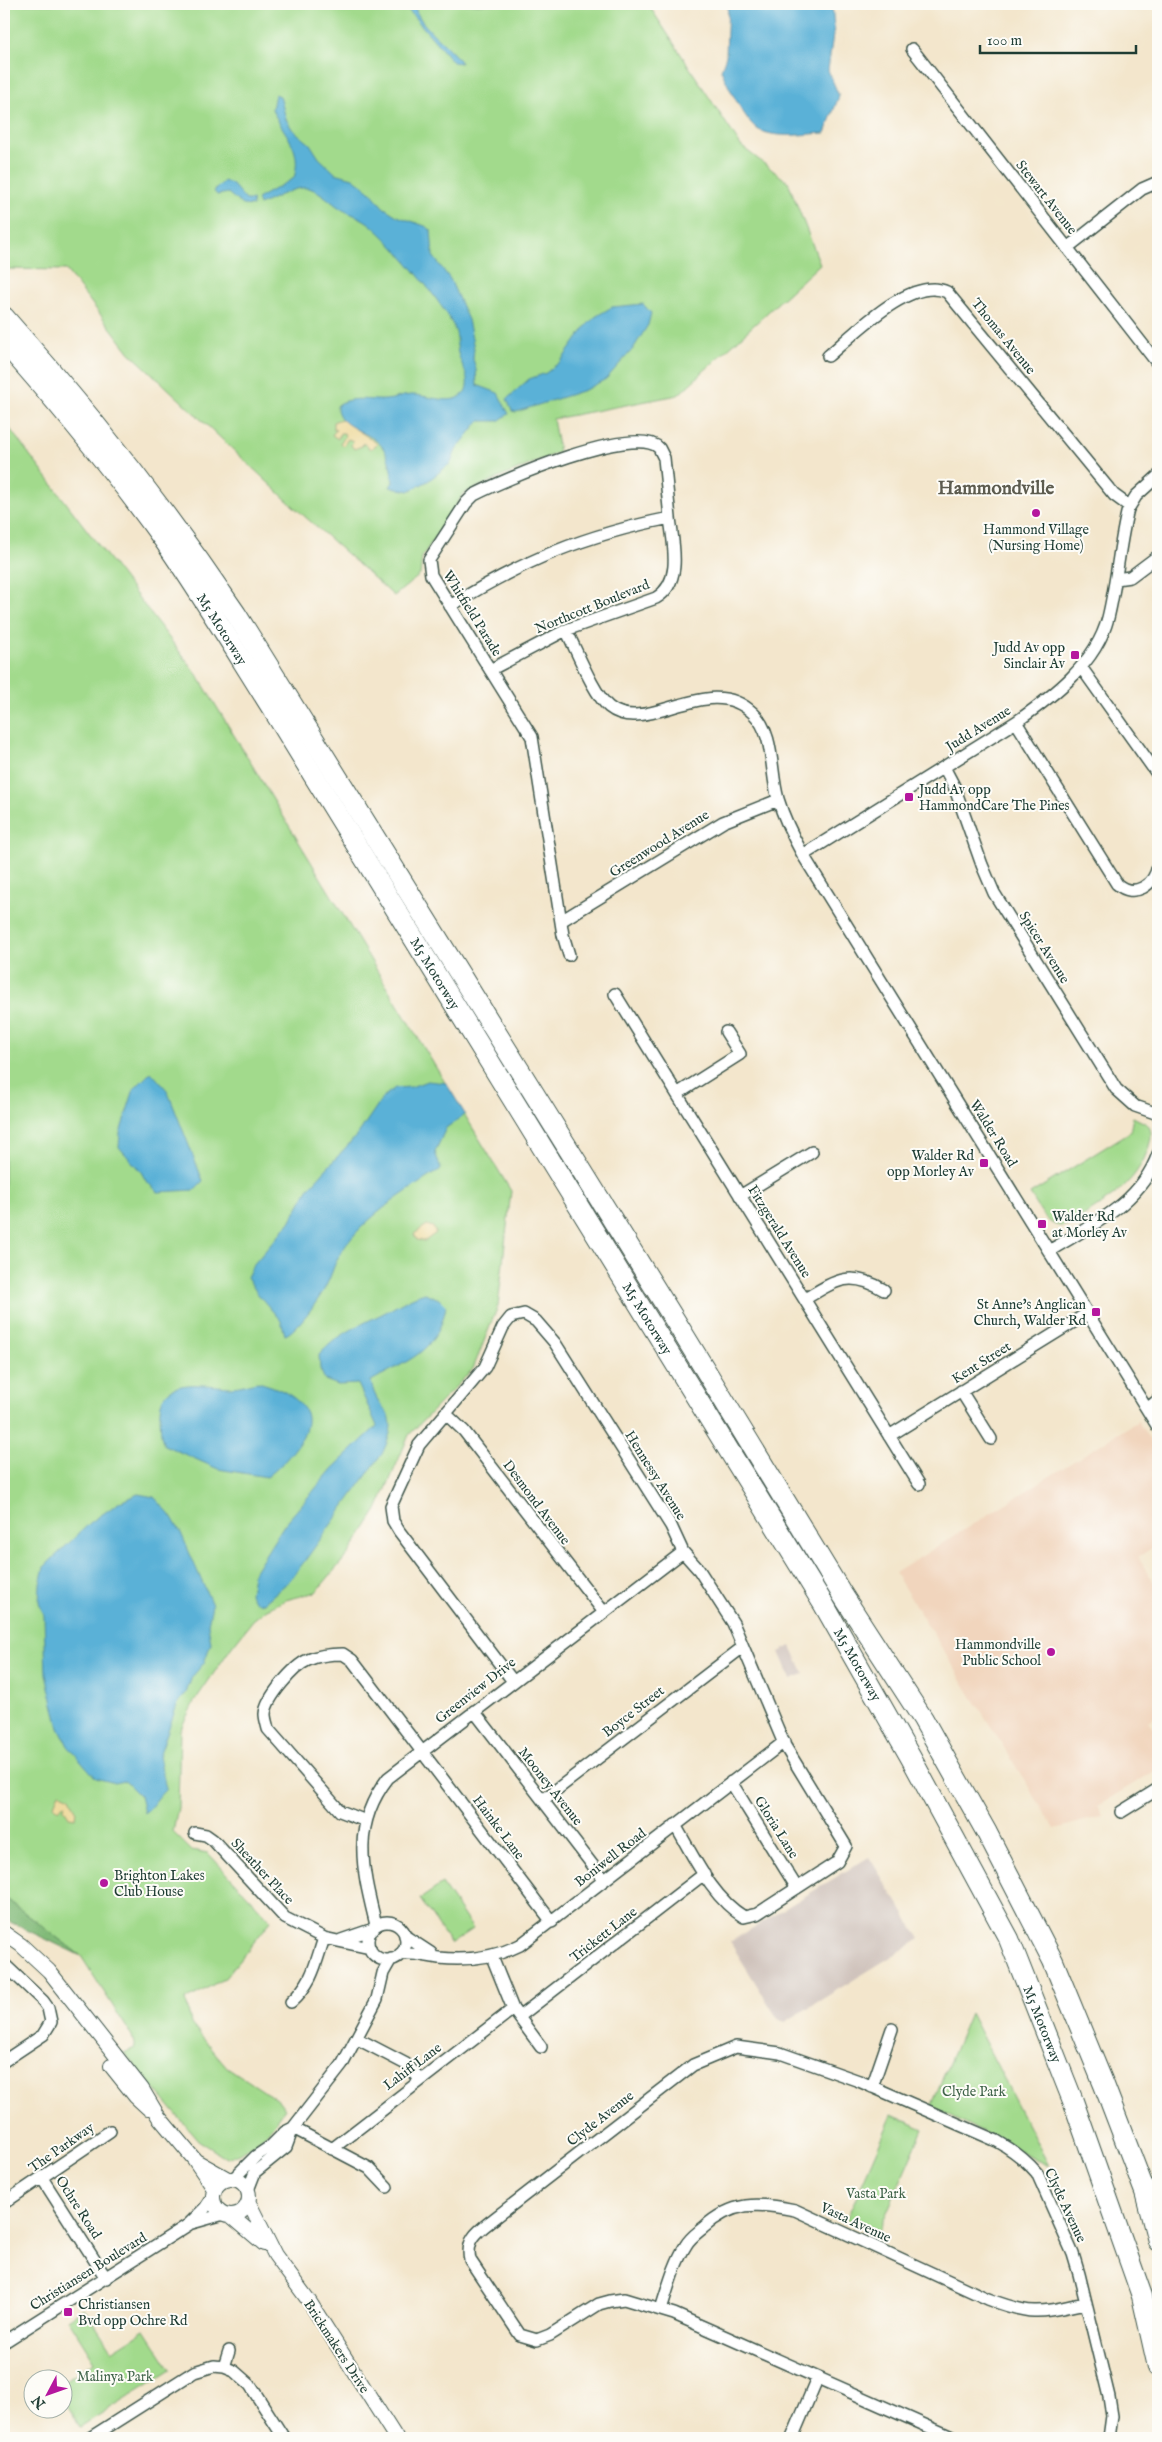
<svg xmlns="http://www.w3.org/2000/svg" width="1162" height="2442" font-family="'IM FELL English',serif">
<rect width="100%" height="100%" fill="#fdfcf7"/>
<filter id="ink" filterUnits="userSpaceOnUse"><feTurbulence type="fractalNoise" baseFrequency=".02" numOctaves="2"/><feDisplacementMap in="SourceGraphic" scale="10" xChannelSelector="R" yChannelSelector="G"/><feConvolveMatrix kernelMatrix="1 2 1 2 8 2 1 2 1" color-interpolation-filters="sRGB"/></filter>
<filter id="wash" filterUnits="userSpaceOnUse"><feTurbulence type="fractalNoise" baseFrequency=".0096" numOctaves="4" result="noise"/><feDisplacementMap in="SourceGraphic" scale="20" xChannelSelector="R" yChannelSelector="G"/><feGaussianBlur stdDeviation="1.12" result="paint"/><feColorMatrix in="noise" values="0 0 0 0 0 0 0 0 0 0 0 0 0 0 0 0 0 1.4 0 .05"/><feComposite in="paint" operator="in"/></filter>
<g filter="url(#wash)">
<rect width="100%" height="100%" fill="#f3e6cc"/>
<!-- built -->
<path fill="#f1d5bd" d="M1138 1421 1158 1454V1544L1138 1557 1158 1589V1714L1148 1721 1158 1734V1769L1097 1806 1103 1816 1055 1829 895 1573Z"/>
<!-- industrial -->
<path fill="#cec1ba" d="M791 1646 804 1674 791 1679 779 1652Z
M869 1857 920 1939 785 2022 778 2019 730 1942Z"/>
<!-- green -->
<path fill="#a2da8c" stroke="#608c60" d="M4 4H648L741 146 788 182 820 264 678 395 553 419 559 452 464 493 422 557 420 575 394 596 292 505 130 353 66 270 4 269Z
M4 421 198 676 511 1191 498 1306 473 1369 409 1435 377 1510 350 1552 316 1592 286 1600 267 1609 253 1620 231 1648 194 1702 180 1730 178 1808 173 1832 191 1850 208 1853 271 1921 225 1978 186 2000 191 2024 227 2067 279 2101 285 2109C269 2132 255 2150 226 2158L198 2140 124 2053 135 2048 132 2036 81 1956 4 1897Z
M1133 1117 1147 1124C1153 1131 1151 1138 1149 1146 1137 1186 1103 1203 1070 1224 1049 1233 1040 1209 1030 1194L1130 1132Z
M442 1884 473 1929 451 1944 420 1899Z
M970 2013 1049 2166 931 2106Z
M892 2115 923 2129 878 2233 846 2220Z
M84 2308 112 2351 145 2330 171 2370 80 2427 63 2399 62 2382 95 2362 68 2319Z"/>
<!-- forest -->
<path fill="#81ba78" stroke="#507c56" d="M4 1897 81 1956 4 1919Z"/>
<!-- sand -->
<path fill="#eeda9e" stroke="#868c69" d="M341 419 378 444 370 449 363 443 362 446 354 449 351 445 353 441 348 439 343 446 340 443 345 437 344 433H340L338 439 332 435 336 430 333 428V422Z
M427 1225 433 1227 436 1233 425 1241 417 1240 414 1234Z
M59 1792 70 1797 76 1810 75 1818 69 1817 64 1809 65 1803 59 1810 54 1805Z"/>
<!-- water -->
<path fill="#5ab1d7" stroke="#3c7786" d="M403 4H414C419 28 448 43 461 63L453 62Z
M728 4H832L834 28 828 70 839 96 825 133C805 134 778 139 759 130 746 123 727 84 721 70L726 56Z
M275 94 280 96 286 119 292 129 310 144 319 158 335 173 353 178 370 191 383 207 397 216 425 226 431 230 433 256 450 279 468 320 474 348 473 359 476 369 477 385 498 393 509 414 498 421H479L456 450 451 463 428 481 409 491 390 487 393 482C391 468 389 453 379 443 367 431 336 426 337 406 348 395 371 401 385 400 393 400 402 395 411 395 425 394 455 408 465 392 472 378 461 366 458 353 456 345 458 337 455 330 448 308 384 231 364 220 358 216 350 214 343 210 332 204 322 191 308 188 294 186 272 200 259 205L257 199 294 178C303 147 284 136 272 109Z
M224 181 232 184 246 200H252L253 206 242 205 228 193 217 195 214 191Z
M643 304 651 313 648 325 633 349 606 379 585 390 516 412 512 411 507 399 529 379 546 373 561 361 587 325 595 317 612 307Z
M151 1072 167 1090 203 1181 194 1190 158 1192 146 1181 141 1172 119 1147 120 1133 134 1089Z
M427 1081 446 1083 465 1114 446 1128 435 1152 441 1169C406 1192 358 1220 338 1258 333 1267 331 1277 326 1286 321 1297 295 1333 285 1335L281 1321 257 1293 247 1277 253 1265 290 1222 308 1189 358 1134 383 1097 395 1088 411 1087Z
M425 1293 439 1299 446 1306C438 1353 406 1361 371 1381 377 1417 405 1407 382 1454L304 1562 288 1582 264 1603 254 1601 250 1594 253 1574 284 1525 333 1468 377 1426 358 1384 338 1385 325 1380 320 1369 319 1355C336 1335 358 1326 380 1315 396 1307 408 1298 425 1293Z
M258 1382C275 1387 294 1393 304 1409 318 1430 282 1466 267 1477L218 1469 164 1445C160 1437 161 1427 160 1418 157 1374 202 1386 231 1387 240 1387 249 1383 258 1382Z
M138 1494 154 1497 170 1514 181 1533 212 1605 208 1624 211 1643 204 1663 192 1677 186 1693 177 1705 159 1756 166 1789C157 1797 153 1807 144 1813L140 1796 125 1781 115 1783 96 1778 68 1746 59 1728 46 1675 44 1616 39 1602 40 1584 44 1567 91 1522 120 1502Z"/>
</g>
<g filter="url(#ink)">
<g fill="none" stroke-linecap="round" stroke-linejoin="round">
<!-- minor casing -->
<g stroke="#3f564b" stroke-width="14">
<path id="minor" d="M912 49 1158 364
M1067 248 1142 189 1158 182
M828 356C854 334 911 275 947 292L1114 495 1129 506
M1116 579 1130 577 1158 556
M450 606C524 560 585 535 670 518 673 544 683 582 656 598L566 630 490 670
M566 630C576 649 594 695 609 707 646 737 709 670 753 713 775 734 770 772 778 799 784 819 793 837 803 855L1158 1427
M1081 667 1158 775
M1016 722 1117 884C1134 899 1155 885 1158 865
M944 767 954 786 982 865 994 893 1116 1089 1135 1106 1158 1114
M803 855 1016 722C1053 696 1096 664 1108 618 1117 582 1119 544 1128 509L1136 496 1158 476
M561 921 723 822 778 800
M569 955 563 935 532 737 431 575 429 560 466 503 474 495C503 480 635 423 659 448L664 458 670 518
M615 994 919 1484
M677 1094 740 1054 726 1032
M740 1196 812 1152
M1049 1251C1093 1224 1140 1204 1158 1154
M805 1299C836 1280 850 1270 884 1290
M961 1391 991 1439
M1147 1409 1158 1400
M445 1413 464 1431 603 1611
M889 1436 1088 1313
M512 1680 399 1531 393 1521 391 1506 419 1445 485 1367 503 1327 511 1317 524 1314 536 1321 555 1343 671 1526 683 1552 699 1570 733 1623 785 1746 846 1846 837 1862 757 1914 744 1917C712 1898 694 1857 675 1825
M474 1711 604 1880
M731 1782 797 1888
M543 1800 743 1647
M1121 1812 1158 1789
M366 1821 340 1811 268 1729C267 1724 265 1719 265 1714 266 1698 294 1666 308 1660 319 1655 331 1654 343 1654L352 1660 552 1922
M195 1833 206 1835 213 1840 285 1918 324 1938 370 1948
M368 1941a19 19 0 1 1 38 0a19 19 0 1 1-38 0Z
M376 1925C363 1871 350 1827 388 1778L683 1552
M405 1936 431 1953
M341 1940 373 1929
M400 1954C414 1953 425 1956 439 1958 468 1961 494 1958 520 1945L784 1742
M492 1957 513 2009 541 2047
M4 1964 43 2001 48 2008 51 2022 43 2035 4 2061
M291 2002C313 1982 315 1965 324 1938
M519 2017 704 1874
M356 2038 406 2064 420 2079
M872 2087 892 2029
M293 2128 369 2168 387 2187
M332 2149 513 2009
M42 2178 106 2278
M233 2179 256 2156 271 2146 285 2132 293 2128
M248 2190 255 2172 286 2147 293 2128 342 2065 377 1999 383 1973 391 1959
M4 2203 110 2131
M192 2223 224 2214
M661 2309C668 2288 674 2264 686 2245 690 2238 697 2233 703 2228 732 2201 758 2202 795 2210L988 2299C1033 2316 1039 2313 1085 2303
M4 2342 188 2225 205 2208 213 2196
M224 2367 229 2351
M90 2438 194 2372 214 2366 224 2367 234 2371 250 2385 284 2438
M792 2438 817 2379
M954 2438 674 2314 624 2299 610 2301 599 2304 550 2335 537 2340 520 2335 470 2260C465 2238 480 2230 495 2218L693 2065 736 2047 780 2053 859 2081 997 2141C1013 2150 1025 2159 1037 2173L1073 2254 1079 2274 1109 2397 1112 2416 1109 2438"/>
</g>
<!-- tertiary casing -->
<g stroke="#3f564b" stroke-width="16">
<path id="tertiary" d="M4 1933 21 1945 49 1971 142 2089 158 2116 194 2159 215 2190
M111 2066 135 2096 148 2108
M196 2161 228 2179
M213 2197a18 18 0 1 1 36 0a18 18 0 1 1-36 0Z
M249 2203 275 2255 309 2301 396 2438
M230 2215 264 2244"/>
</g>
<!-- motorway casing -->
<g stroke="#3f564b" stroke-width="22">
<g id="motorway">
<path d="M4 317C88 411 165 509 236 614L676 1322 842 1594 923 1719 987 1833 1053 1961 1104 2085 1145 2192 1158 2241"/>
<path id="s1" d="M4 342C61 406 116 473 166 543 204 598 239 656 275 713L824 1605 911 1758 1009 1939 1073 2101 1142 2296 1158 2367"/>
</g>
</g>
<!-- minor -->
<use href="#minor" stroke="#fff" stroke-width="11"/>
<!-- tertiary -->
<use href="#tertiary" stroke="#fff" stroke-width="14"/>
<!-- motorway -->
<use href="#motorway" stroke="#fff" stroke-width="20"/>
</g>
</g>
<!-- markers -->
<g fill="#b5179e" stroke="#fdfcf7" stroke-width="2">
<circle cx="1036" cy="513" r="5"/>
<rect x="1070" y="650" width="10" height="10" rx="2.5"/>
<rect x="904" y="792" width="10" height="10" rx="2.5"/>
<rect x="979" y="1158" width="10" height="10" rx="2.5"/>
<rect x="1037" y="1219" width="10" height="10" rx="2.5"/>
<rect x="1091" y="1307" width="10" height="10" rx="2.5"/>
<circle cx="1051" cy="1652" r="5"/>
<circle cx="104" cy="1883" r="5"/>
<rect x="63" y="2307" width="10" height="10" rx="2.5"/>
</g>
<g text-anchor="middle" stroke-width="4" stroke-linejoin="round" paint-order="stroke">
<!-- street labels -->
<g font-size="14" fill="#1f3d34" stroke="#fdfcf7">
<text transform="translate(1047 197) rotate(52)" y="5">Stewart Avenue</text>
<text transform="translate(1004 336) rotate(51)" y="5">Thomas Avenue</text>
<text transform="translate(592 606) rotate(-22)" y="5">Northcott Boulevard</text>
<text transform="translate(473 613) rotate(58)" y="5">Whitfield Parade</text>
<text dy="5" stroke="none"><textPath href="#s1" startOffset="361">M5 Motorway</textPath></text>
<text transform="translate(978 728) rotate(-32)" y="5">Judd Avenue</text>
<text transform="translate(659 843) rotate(-32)" y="5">Greenwood Avenue</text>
<text transform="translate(1045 947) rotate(58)" y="5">Spicer Avenue</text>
<text dy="5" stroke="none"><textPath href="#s1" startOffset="766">M5 Motorway</textPath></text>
<text transform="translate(994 1133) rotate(58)" y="5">Walder Road</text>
<text transform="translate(780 1231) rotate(58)" y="5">Fitzgerald Avenue</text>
<text dy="5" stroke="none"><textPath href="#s1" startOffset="1171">M5 Motorway</textPath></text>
<text transform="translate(981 1362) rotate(-32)" y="5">Kent Street</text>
<text transform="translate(656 1475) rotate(58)" y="5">Hennessy Avenue</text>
<text transform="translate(537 1502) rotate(53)" y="5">Desmond Avenue</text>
<text dy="5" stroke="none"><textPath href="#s1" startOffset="1576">M5 Motorway</textPath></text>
<text transform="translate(475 1690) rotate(-38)" y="5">Greenview Drive</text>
<text transform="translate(633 1711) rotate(-38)" y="5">Boyce Street</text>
<text transform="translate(551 1786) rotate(52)" y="5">Mooney Avenue</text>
<text transform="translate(499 1827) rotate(53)" y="5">Hainke Lane</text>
<text transform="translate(777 1827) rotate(58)" y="5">Gloria Lane</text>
<text transform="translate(610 1857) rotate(-38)" y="5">Boniwell Road</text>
<text transform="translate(263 1871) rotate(47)" y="5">Sheather Place</text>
<text transform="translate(603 1934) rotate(-38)" y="5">Trickett Lane</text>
<text dy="5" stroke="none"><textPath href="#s1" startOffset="1981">M5 Motorway</textPath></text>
<text transform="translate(412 2066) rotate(-37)" y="5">Lahiff Lane</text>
<text transform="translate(600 2118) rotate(-38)" y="5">Clyde Avenue</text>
<text transform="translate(61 2147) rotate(-35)" y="5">The Parkway</text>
<text transform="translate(1066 2205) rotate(65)" y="5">Clyde Avenue</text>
<text transform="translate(79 2207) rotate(57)" y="5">Ochre Road</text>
<text transform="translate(856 2222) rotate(25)" y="5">Vasta Avenue</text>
<text transform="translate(88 2271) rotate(-32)" y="5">Christiansen Boulevard</text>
<text transform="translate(337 2346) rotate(57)" y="5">Brickmakers Drive</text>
</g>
<!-- poi labels -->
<g font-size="14" fill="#1f3d34" stroke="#fdfcf7" text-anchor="end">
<text x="1036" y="534" text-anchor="middle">Hammond Village<tspan x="1036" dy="16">(Nursing Home)</tspan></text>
<text x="1065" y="652">Judd Av opp<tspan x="1065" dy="16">Sinclair Av</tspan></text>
<text x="919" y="794" text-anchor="start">Judd Av opp<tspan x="919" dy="16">HammondCare The Pines</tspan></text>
<text x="974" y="1160">Walder Rd<tspan x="974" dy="16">opp Morley Av</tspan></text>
<text x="1052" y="1221" text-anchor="start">Walder Rd<tspan x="1052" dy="16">at Morley Av</tspan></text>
<text x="1086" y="1309">St Anne's Anglican<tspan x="1086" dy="16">Church, Walder Rd</tspan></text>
<text x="1041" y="1649">Hammondville<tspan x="1041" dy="16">Public School</tspan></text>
<text x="114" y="1880" text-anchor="start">Brighton Lakes<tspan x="114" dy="16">Club House</tspan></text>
<text x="78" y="2309" text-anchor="start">Christiansen<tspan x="78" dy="16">Bvd opp Ochre Rd</tspan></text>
</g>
<!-- park labels -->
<g font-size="14" fill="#40644a" stroke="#fdfcf7">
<text x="974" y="2096">Clyde Park</text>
<text x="876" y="2198">Vasta Park</text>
<text x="115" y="2381">Malinya Park</text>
</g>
<!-- district labels -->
<g font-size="19" font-weight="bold" fill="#5d5c4f" stroke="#fdfcf7">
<text x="996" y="494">Hammondville</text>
</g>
</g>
<!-- margin -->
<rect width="1162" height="2442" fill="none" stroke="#fdfcf7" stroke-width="20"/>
<!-- north arrow -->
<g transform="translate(48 2394) rotate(229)"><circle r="24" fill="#fdfcf7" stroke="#a4b0a9"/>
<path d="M0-4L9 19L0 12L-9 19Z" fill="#b5179e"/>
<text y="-8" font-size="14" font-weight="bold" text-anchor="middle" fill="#1f3d34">N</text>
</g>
<!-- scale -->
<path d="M980 45v8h156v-8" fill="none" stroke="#1f3d34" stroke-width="2.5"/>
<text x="987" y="45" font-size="15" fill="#1f3d34" stroke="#fdfcf7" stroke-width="4" paint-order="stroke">100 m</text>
</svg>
